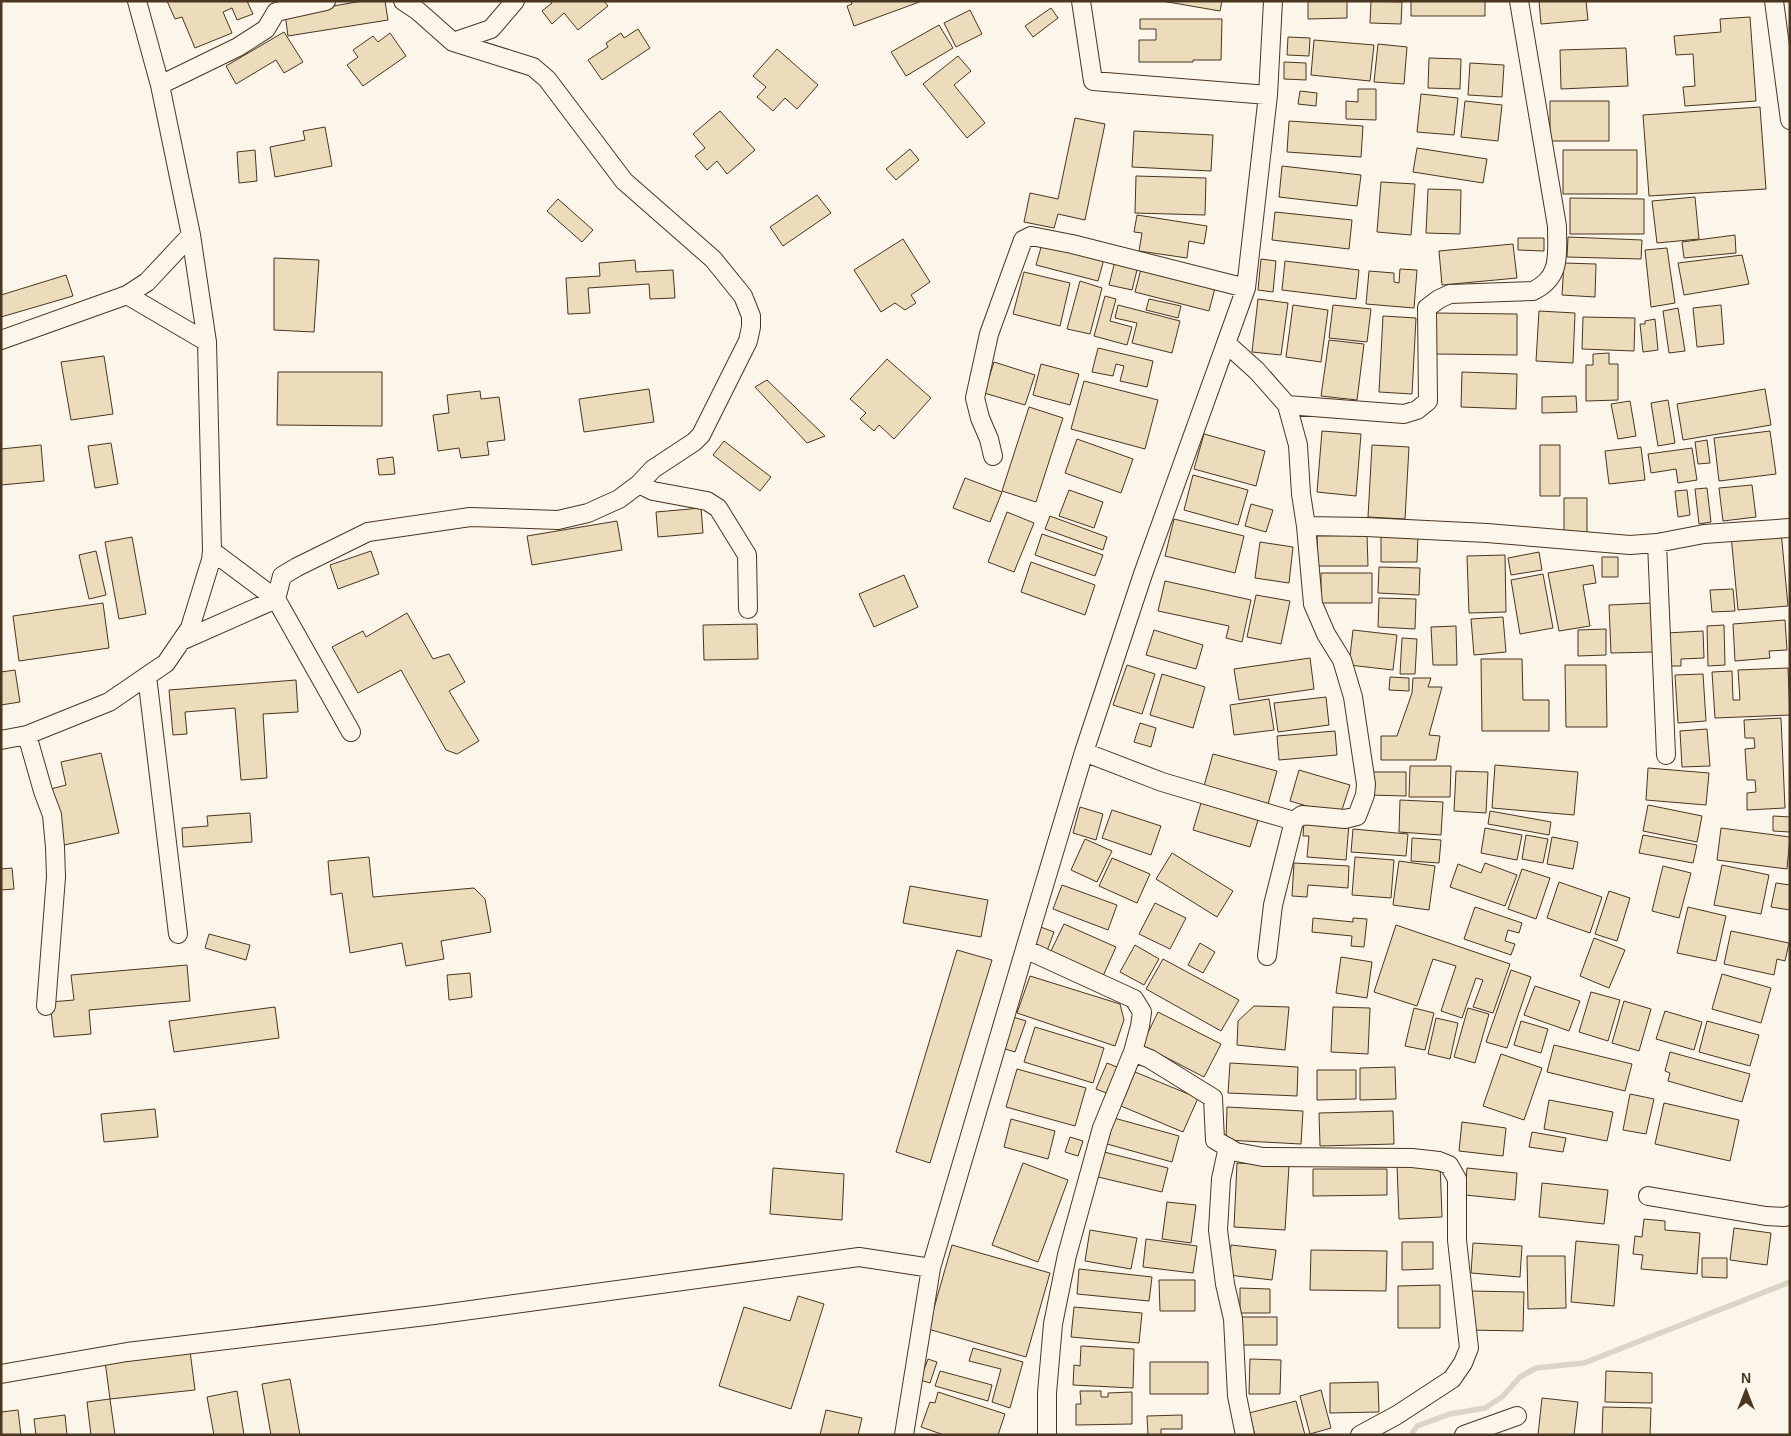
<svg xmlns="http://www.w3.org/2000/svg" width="1791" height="1436" font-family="Arial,sans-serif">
<rect width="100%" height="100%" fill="#fbf6e9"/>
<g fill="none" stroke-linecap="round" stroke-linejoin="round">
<!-- stream -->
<path stroke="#dcd4c6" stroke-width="5.5" d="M1411 1435 1417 1426 1450 1414 1485 1408 1502 1397 1520 1377 1536 1368 1584 1363 1790 1282"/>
</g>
<!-- building -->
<path fill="#ecdcbc" stroke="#4a3520" d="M167 1H247L253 14 237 20 232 8 223 12 232 33 195 48 182 17 175 19Z
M363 1H385L388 20 288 36 285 14Z
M551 1H604L608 6 578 30 564 13 552 24 542 11 552 3Z
M851 1H922L854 26 847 6 852 4Z
M1162 1H1222L1220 11Z
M1308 1H1347V18L1308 19Z
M1371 1 1402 2 1401 24 1370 23Z
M1411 1H1485V16H1411Z
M1539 1H1586L1588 20 1541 24Z
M1051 8 1058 18 1033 37 1025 26Z
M970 10 982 34 956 47 944 23Z
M1750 17 1756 101 1685 106 1683 87 1695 86 1693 54 1676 55 1674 36 1721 32 1720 19Z
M1140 19H1222L1221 60H1193V62H1139V40H1156V29H1140Z
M939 25 953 48 906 76 891 52Z
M638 29 650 48 602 80 588 60 608 47 606 43 621 33 624 38Z
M284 32 303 62 284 73 276 60 236 84 226 66Z
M390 33 406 56 363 86 347 65 358 57 353 50 373 36 378 42Z
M1288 37 1310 38 1309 56 1287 55Z
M1314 40 1374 45 1370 81 1311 75Z
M1378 44 1407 47 1404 84 1374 82Z
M1626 48 1628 86 1561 89 1560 50Z
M777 49 818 85 797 109 785 98 773 111 757 97 766 87 753 76Z
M958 56 971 71 954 85 985 123 967 138 923 84Z
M1429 58 1461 59 1460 89 1428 88Z
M1284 62 1306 63V80L1284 79Z
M1470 63 1504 65 1502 97 1468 95Z
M1358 89H1376V120L1346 119V101L1358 102Z
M1300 91 1317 93 1316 106 1298 104Z
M1421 94 1458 98 1454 135 1417 132Z
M1465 101 1502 105 1498 141 1461 137Z
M1550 101H1609V141H1550Z
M1760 107 1766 189 1649 196 1643 115Z
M720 111 755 150 727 174 717 161 707 170 695 156 705 148 693 134Z
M1075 118 1105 124 1085 220 1058 214 1054 228 1024 222 1030 193 1058 199Z
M1289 121 1363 126 1361 157 1287 152Z
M325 127 332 166 275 177 270 147 305 140 303 131Z
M1134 131 1213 135 1211 171 1132 167Z
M1417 148 1487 159 1483 183 1413 172Z
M910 149 919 160 896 180 886 169Z
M255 150 257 181 239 183 237 152Z
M1563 150H1637V194H1563Z
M1282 166 1361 175 1357 206 1279 197Z
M1136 176 1206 178 1205 215 1135 213Z
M1381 182 1415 184 1411 235 1377 232Z
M1428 189 1461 190 1460 234 1426 233Z
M817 195 831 213 783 246 770 227Z
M1695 197 1699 239 1657 243 1652 201Z
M1570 198 1644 199V234H1570Z
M558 199 593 230 582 242 547 211Z
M1275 212 1352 220 1349 249 1272 240Z
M1137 215 1207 226 1204 244 1189 241 1187 258 1139 251 1142 233 1134 232Z
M1735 235 1736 253 1684 258 1682 242Z
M1568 237 1642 240 1641 259 1567 257Z
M1518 238H1544V251L1518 250Z
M903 239 930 282 911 295 916 303 905 310 895 303 881 312 854 270Z
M1042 244 1104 259 1098 281 1036 265Z
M1513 244 1517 278 1442 285 1439 251Z
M1667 248 1675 303 1651 307 1645 250Z
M1742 255 1749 284 1684 295 1678 263Z
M274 258 319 260 314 332 274 330Z
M1261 259 1276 261 1273 292 1258 290Z
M635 260 636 272 673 270 675 298 650 299 649 284 588 288 590 313 568 314 566 278 600 276 599 263Z
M1115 261 1138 266 1132 290 1109 285Z
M1285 261 1359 270 1356 299 1282 290Z
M1564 263 1596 264 1595 297 1562 295Z
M1142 265 1216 284 1209 311 1135 292Z
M1400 269 1417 270 1414 308 1366 304 1369 271 1394 273V282L1399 283Z
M1024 272 1070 283 1060 326 1013 314Z
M66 275 73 296 1 317V295Z
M1080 281 1102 288 1090 334 1067 329Z
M1105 296 1116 299 1110 321 1132 327 1127 345 1094 336Z
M1149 299 1181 306 1178 318 1146 310Z
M1258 299 1288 303 1281 355 1252 352Z
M1118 305 1180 321 1172 353 1132 343 1137 323 1115 318Z
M1293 305 1328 310 1321 362 1286 357Z
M1333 305 1371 309 1367 342 1329 338Z
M1721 305 1724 344 1697 347 1693 308Z
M1678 308 1685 351 1669 353 1663 311Z
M1539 311 1575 313 1573 363 1536 361Z
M1436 313 1517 314V355L1436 354Z
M1383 316 1416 318 1412 394 1379 392Z
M1583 317 1635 318 1634 351 1582 349Z
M1655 319 1658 350 1643 352 1640 324H1645V321Z
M1329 340 1364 344 1357 400 1321 396Z
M1098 348 1153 361 1147 387 1120 381 1124 366 1116 364 1113 376 1092 372Z
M1609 353V364H1618V400L1586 401V365H1593V354Z
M104 356 113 414 71 420 61 362Z
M887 359 931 398 894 439 879 425 874 431 860 419 866 413 850 399Z
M994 362 1035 375 1025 405 984 393Z
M1041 364 1079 374 1070 405 1033 395Z
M278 372H382V426L277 425Z
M1462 372 1517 374 1516 409 1461 407Z
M767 380 825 436 807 443 755 387Z
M1084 381 1158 400 1145 449 1071 429Z
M649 389 654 422 584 432 579 399Z
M1765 389 1771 425 1683 440 1677 404Z
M480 391 481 399 499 397 505 440 487 442 489 455 461 458 459 448 438 451 433 415 449 413 447 395Z
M1576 396 1577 412 1542 413V397Z
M1668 400 1675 443 1658 446 1651 403Z
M1630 401 1636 436 1618 439 1611 404Z
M1029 407 1063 418 1036 502 1002 491Z
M1322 431 1361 434 1356 496 1317 492Z
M1770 431 1776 474 1719 481 1714 438Z
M1204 434 1265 451 1256 486 1194 469Z
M1077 439 1133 459 1121 493 1065 473Z
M1707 440 1710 463 1698 464 1695 442Z
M724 441 771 477 760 491 713 455Z
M111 443 118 484 95 488 88 446Z
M41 445 44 481 1 485V449Z
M1372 445 1409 447 1405 519 1368 517Z
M1540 445H1560V496H1540Z
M1641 447 1645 480 1609 484 1605 451Z
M1692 448 1697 480 1678 483 1676 469 1651 473 1648 454Z
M393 457 395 474 379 475 377 459Z
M1193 475 1248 490 1238 525 1184 510Z
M965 478 1002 492 990 522 953 508Z
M1752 485 1756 517 1723 521 1719 488Z
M1707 488 1711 522 1699 524 1695 489Z
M1069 490 1103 502 1094 528 1059 516Z
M1687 490 1690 515 1678 517 1675 491Z
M1564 498H1587V535H1564Z
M1251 504 1273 510 1266 532 1245 526Z
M701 508 703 533 658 537 656 512Z
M1007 512 1034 523 1014 572 988 562Z
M1050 516 1107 537 1103 550 1045 529Z
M1174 519 1244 536 1235 573 1165 556Z
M617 521 622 550 532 565 527 536Z
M1781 531 1788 606 1738 610 1731 535Z
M1042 534 1103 555 1095 576 1035 555Z
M1381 534 1418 535 1417 562H1381Z
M1367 535 1368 566H1318L1317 536Z
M132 537 146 614 119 619 105 542Z
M1260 542 1293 547 1289 583 1255 578Z
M96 551 106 595 89 599 79 555Z
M371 551 379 574 338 589 330 565Z
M1539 552 1542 570 1511 575 1508 558Z
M1505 555 1506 612 1469 613 1467 556Z
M1602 557H1618V577H1602Z
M1031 562 1095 585 1085 615 1021 592Z
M1593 565 1596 583 1583 585 1590 626 1559 631 1548 573Z
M1379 567 1420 568 1419 595 1378 593Z
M1321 573H1372V603H1321Z
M1543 574 1553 628 1520 634 1511 580Z
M904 575 918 607 874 627 859 594Z
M1165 581 1251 600 1242 642 1226 638 1229 626 1158 611Z
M1733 589 1735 611 1712 612 1710 590Z
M1256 595 1290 601 1281 644 1247 637Z
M1379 598 1416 599 1415 629 1378 627Z
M103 603 109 648 19 661 13 616Z
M1652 603 1654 652 1611 653 1609 605Z
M407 613 433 659 449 654 465 682 449 691 479 741 457 754 446 750 401 670 358 693 332 647 363 631 366 637Z
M1503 617 1506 652 1474 655 1471 619Z
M1785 620 1787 650 1769 651 1770 658 1735 661 1733 624Z
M757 624 758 659 704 660 703 625Z
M1724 625 1725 665 1708 666 1707 626Z
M1456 626 1457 665H1433L1431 627Z
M1606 629V655L1578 656V630Z
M1154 630 1203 645 1196 669 1146 655Z
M1353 630 1397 635 1393 670 1349 665Z
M1703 631 1704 658 1681 659V666H1668L1666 633Z
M1402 638 1417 639 1415 674H1400Z
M1310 658 1314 689 1239 700 1234 669Z
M1481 659H1522L1523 700H1549V731H1482Z
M1127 665 1155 674 1142 714 1113 705Z
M1565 665H1606L1607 727H1566Z
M1788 668 1790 715 1715 718 1712 672 1732 671 1733 700H1740L1738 670Z
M15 670 20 702 1 705V672Z
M1162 674 1205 687 1193 728 1150 715Z
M1703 674 1706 721 1678 723 1675 675Z
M1390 677 1409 678V691L1389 690Z
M1413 678H1431L1428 687H1442L1429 735 1440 736 1436 760H1381V736H1397L1412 693Z
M296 680 298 712 263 714 267 778 241 780 235 708 185 712 187 734 173 735 169 690Z
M1326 697 1329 725 1278 732 1274 703Z
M1269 699 1274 730 1234 735 1230 705Z
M1781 718 1785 808 1747 810V793L1756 792 1755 780H1747L1745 749 1755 748 1754 738H1745L1744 720Z
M1140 723 1156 728 1151 747 1134 742Z
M1707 729 1710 766 1682 767 1680 731Z
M1335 731 1337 755 1279 760 1277 736Z
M101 753 119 833 55 847 43 791 66 785 61 762Z
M1213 754 1277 771 1268 804 1204 786Z
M1495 765 1578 772 1574 815 1492 808Z
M1410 766H1451L1450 797H1409Z
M1648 768 1709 773 1706 805 1646 800Z
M1299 770 1350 785 1340 816 1290 801Z
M1456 771 1488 772 1486 813 1454 811Z
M1369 772H1406V796L1369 795Z
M1400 800 1443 802 1441 835 1399 832Z
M1201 803 1258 820 1250 847 1193 830Z
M1648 805 1702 816 1697 842 1643 831Z
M1080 807 1103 814 1096 840 1073 833Z
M1112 810 1161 826 1151 855 1102 838Z
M1490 811 1551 822 1549 835 1488 824Z
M250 813 252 842 183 847 182 828 208 826 207 816Z
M1773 816 1790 817V832L1773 831Z
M1304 821 1349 824 1346 860 1307 857 1309 836H1303Z
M1485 828 1522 835 1517 860 1481 853Z
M1721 828 1790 837 1787 869 1717 860Z
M1353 829 1408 834 1406 856 1351 852Z
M1526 835 1548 839 1543 863 1522 859Z
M1643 835 1697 845 1693 863 1639 853Z
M1552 837 1578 842 1573 869 1547 864Z
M1412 838 1441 840 1439 863 1411 861Z
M1085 839 1112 851 1097 882 1071 870Z
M1172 853 1233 891 1217 917 1156 879Z
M369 857 373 897 474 888 485 899 491 932 441 941 444 959 406 966 402 943 350 953 342 893 331 895 328 861Z
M1355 857 1394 860 1391 898 1352 895Z
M1112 858 1150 874 1137 903 1099 886Z
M1399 861 1435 866 1429 910 1393 905Z
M1294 863 1349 866 1348 888 1308 885 1307 897 1292 896Z
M1485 863 1517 875 1505 906 1450 887 1458 864 1481 873Z
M1722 865 1769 875 1761 914 1714 905Z
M1663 866 1691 873 1679 918 1652 911Z
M12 868 14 889 1 890V869Z
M1522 869 1550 878 1536 919 1508 909Z
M1559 882 1602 897 1590 933 1547 918Z
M1776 883 1790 885V910L1771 907Z
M1062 885 1117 905 1108 930 1053 909Z
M910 886 988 900 981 937 903 923Z
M1609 891 1630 898 1617 941 1595 934Z
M1155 903 1186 918 1170 949 1139 934Z
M1475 907 1522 923 1519 933 1508 930 1505 941 1515 944 1511 955 1464 939Z
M1688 907 1726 916 1716 961 1677 953Z
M1313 918 1353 922V918L1367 919 1364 947 1351 946 1352 936 1312 932Z
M1064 924 1116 947 1103 976 1050 953Z
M1396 925 1510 964 1493 1013 1473 1007 1483 980 1476 978 1462 1018 1441 1011 1456 966 1433 959 1417 1006 1374 992Z
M1038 926 1054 932 1047 951 1031 945Z
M1731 931 1789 943 1785 961 1777 959 1774 975 1724 964Z
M209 934 250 945 246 960 205 948Z
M1594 938 1625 950 1609 988 1580 976Z
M1200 943 1215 952 1203 973 1188 965Z
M1135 945 1159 959 1144 985 1120 972Z
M957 950 992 960 930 1163 896 1152Z
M1341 957 1372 962 1367 998 1336 993Z
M1163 959 1239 1000 1221 1031 1146 989Z
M187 965 190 1001 89 1010 91 1034 54 1037 50 1002 74 1000 71 975Z
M1511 970 1531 977 1507 1048 1486 1042Z
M470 973 472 997 449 1000 447 975Z
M1722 974 1771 988 1761 1023 1712 1009Z
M1030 976 1120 1004 1124 1020 1115 1046 1017 1013Z
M1535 986 1580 1001 1569 1031 1524 1015Z
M1591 992 1620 1000 1608 1041 1579 1032Z
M1624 1001 1651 1009 1639 1051 1612 1043Z
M1254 1006 1289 1007 1285 1050 1237 1045 1238 1021Z
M275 1007 279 1038 174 1052 169 1021Z
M1333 1007 1370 1008 1368 1054 1331 1052Z
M1414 1008 1434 1013 1425 1050 1405 1046Z
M1468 1008 1489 1014 1475 1063 1454 1057Z
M1665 1011 1702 1022 1694 1050 1656 1039Z
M1158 1012 1221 1044 1204 1077 1142 1045Z
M1010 1016 1026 1021 1015 1052 999 1047Z
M1436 1018 1458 1023 1450 1059 1428 1054Z
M1521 1021 1548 1029 1541 1053 1514 1045Z
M1707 1021 1759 1035 1750 1066 1699 1052Z
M1035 1027 1104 1048 1093 1083 1024 1062Z
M1554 1045 1632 1064 1625 1091 1547 1072Z
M1670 1052 1750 1074 1742 1102 1668 1081 1670 1073 1665 1071Z
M1501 1054 1542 1068 1524 1120 1483 1106Z
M1107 1063 1124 1070 1114 1096 1096 1089Z
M1230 1063 1298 1067 1297 1096 1228 1093Z
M1395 1067 1396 1099 1360 1100V1068Z
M1017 1069 1086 1088 1075 1126 1006 1107Z
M1317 1070H1356V1099L1317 1100Z
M1135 1072 1198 1098 1183 1132 1121 1106Z
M1630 1094 1654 1099 1646 1134 1623 1130Z
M1549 1100 1613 1112 1607 1141 1544 1129Z
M1664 1103 1739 1120 1730 1161 1655 1144Z
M1227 1107 1303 1111 1301 1144 1226 1140Z
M155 1109 158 1137 104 1142 101 1114Z
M1393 1111 1394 1144 1320 1146 1319 1113Z
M1114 1118 1179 1136 1172 1162 1107 1144Z
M1011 1119 1055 1131 1048 1159 1004 1147Z
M1462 1122 1506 1128 1503 1156 1459 1151Z
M1532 1132 1566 1138 1563 1152 1529 1147Z
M1070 1137 1083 1141 1078 1156 1065 1152Z
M1104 1152 1168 1168 1162 1192 1098 1177Z
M1023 1163 1068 1180 1038 1262 992 1245Z
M1237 1163 1289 1166 1285 1230 1234 1227Z
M1440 1163 1442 1217 1399 1219 1397 1165Z
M773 1168 844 1174 842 1220 770 1214Z
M1467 1168 1517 1173 1515 1200 1465 1195Z
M1313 1169H1387V1195L1313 1196Z
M1542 1183 1608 1190 1604 1224 1539 1217Z
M1167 1202 1196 1205 1191 1243 1162 1239Z
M1644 1219 1665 1221V1230L1700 1233 1697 1274 1641 1269 1643 1255 1633 1254 1635 1236 1642 1237Z
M1734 1228 1771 1233 1767 1265 1730 1260Z
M1090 1230 1137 1238 1131 1269 1085 1261Z
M1146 1239 1197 1246 1193 1273 1143 1267Z
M1576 1241 1619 1245 1614 1306 1571 1302Z
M1402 1242H1433V1269L1402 1270Z
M1473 1243 1522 1246 1520 1277 1471 1273Z
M952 1245 1050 1273 1026 1357 928 1329Z
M1231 1245 1276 1250 1272 1280 1228 1275Z
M1311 1250 1387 1251 1386 1291 1310 1290Z
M1527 1256H1565L1566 1308 1528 1309Z
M1702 1258H1727V1278L1702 1277Z
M1079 1269 1152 1277 1149 1301 1077 1294Z
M1159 1280H1195V1311H1160Z
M1440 1285V1328H1398V1286Z
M1240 1288 1270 1289V1313H1240Z
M1469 1291 1524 1292 1523 1331 1468 1330Z
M798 1296 824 1304 791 1409 719 1386 744 1307 790 1321Z
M1074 1307 1142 1313 1139 1343 1071 1337Z
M1239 1317H1277V1345H1239Z
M1081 1346 1134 1349 1133 1388 1073 1385 1074 1365 1080 1366Z
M973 1348 1023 1362 1010 1408 992 1402 1001 1369 969 1361Z
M190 1351 195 1390 110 1399 105 1361Z
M928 1359 937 1362 930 1383 920 1380Z
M1250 1359 1281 1360 1280 1394H1249Z
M1150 1362H1208V1394H1150Z
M940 1371 992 1385 988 1401 935 1386Z
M1606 1371 1652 1373V1403L1605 1402Z
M290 1379 300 1435H271L262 1384Z
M1378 1382 1379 1412 1330 1413V1383Z
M1321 1390 1331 1428 1310 1434 1300 1396Z
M237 1391 244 1435H214L207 1397Z
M1080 1391H1101V1397H1108V1393L1132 1392V1424L1076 1425V1404H1081Z
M938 1392 1005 1414 998 1435H944L921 1427 930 1402 935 1403Z
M1542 1398 1578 1402 1574 1435H1538Z
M110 1399 115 1435H91L87 1402Z
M1296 1401 1305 1435H1255L1249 1413Z
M1603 1407 1651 1408 1650 1435H1602Z
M18 1410 21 1435H1V1412Z
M826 1410 862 1418 858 1435H820Z
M65 1415 67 1435H36L34 1419Z
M1182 1415V1429H1161V1435H1148L1147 1416Z"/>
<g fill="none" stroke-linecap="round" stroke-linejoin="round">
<!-- street casing -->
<g stroke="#4a3520" stroke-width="20">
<path id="street" d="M1081 1 1093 81 1268 95
M1774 1 1790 120
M453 42 491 29 515 1
M160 85 238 47 266 29 276 12 326 1
M127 295 207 342
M1 340 127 295 147 282 191 235
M1227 344 1257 371 1287 405 1298 445 1301 494 1306 526 1313 604 1326 634 1342 660 1353 697 1366 784 1365 795 1357 816 1345 819 1302 815 1294 821 1273 905 1267 956
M1287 405 1404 414 1417 410 1428 401 1427 308 1439 299 1450 294 1533 291C1562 277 1557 254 1557 226L1519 1
M993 456 989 439 980 418 975 398 989 334 1023 240 1031 236 1072 244 1246 288
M639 484 653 491 707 501 718 508 747 555 748 609
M1306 526 1366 527 1487 533 1630 545 1657 543 1704 534 1790 528
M1657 543 1666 755
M212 551 276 599 351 732
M276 599 282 576 297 567 368 532 470 517 558 520 588 513 619 499 639 484 653 469 694 442 701 435 748 341 751 327V316L743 296 713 259 624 181 547 79 533 67 453 42 418 11 403 1
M181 641 276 599
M147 676 178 934
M27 735 43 791 52 815 55 847 56 877 46 1006
M1 740 27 735 109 702 166 663 190 628 211 560 212 551 207 342 191 235 160 85 137 1
M1084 752 1162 782 1294 821
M1025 949 1134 999 1142 1012 1140 1026 1133 1052 1150 1059 1213 1098 1215 1140 1236 1152 1263 1157 1412 1158 1439 1161 1449 1165 1457 1179V1240L1469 1348 1463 1363 1452 1379 1397 1415 1360 1435
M1228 1147 1221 1179 1218 1230 1225 1284 1233 1319 1237 1396 1245 1435
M1648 1196 1766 1216 1785 1217 1790 1215
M1 1374 127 1352 434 1315 859 1257 931 1268
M904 1435 931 1268 1025 949 1084 752 1143 574 1246 288 1268 95 1273 1
M1047 1435V1393L1053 1324 1067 1255 1102 1128 1133 1052
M1464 1435 1517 1416"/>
</g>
<!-- street -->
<use href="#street" stroke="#fbf6e9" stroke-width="18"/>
</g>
<!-- border -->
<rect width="1791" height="1436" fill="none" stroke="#4a3520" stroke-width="5"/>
<!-- north arrow -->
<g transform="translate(1746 1391)" stroke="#fbf6e9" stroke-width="4" paint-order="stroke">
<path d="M0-4L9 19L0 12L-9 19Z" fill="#4a3520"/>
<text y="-8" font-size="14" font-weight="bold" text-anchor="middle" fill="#4a3520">N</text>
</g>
</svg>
